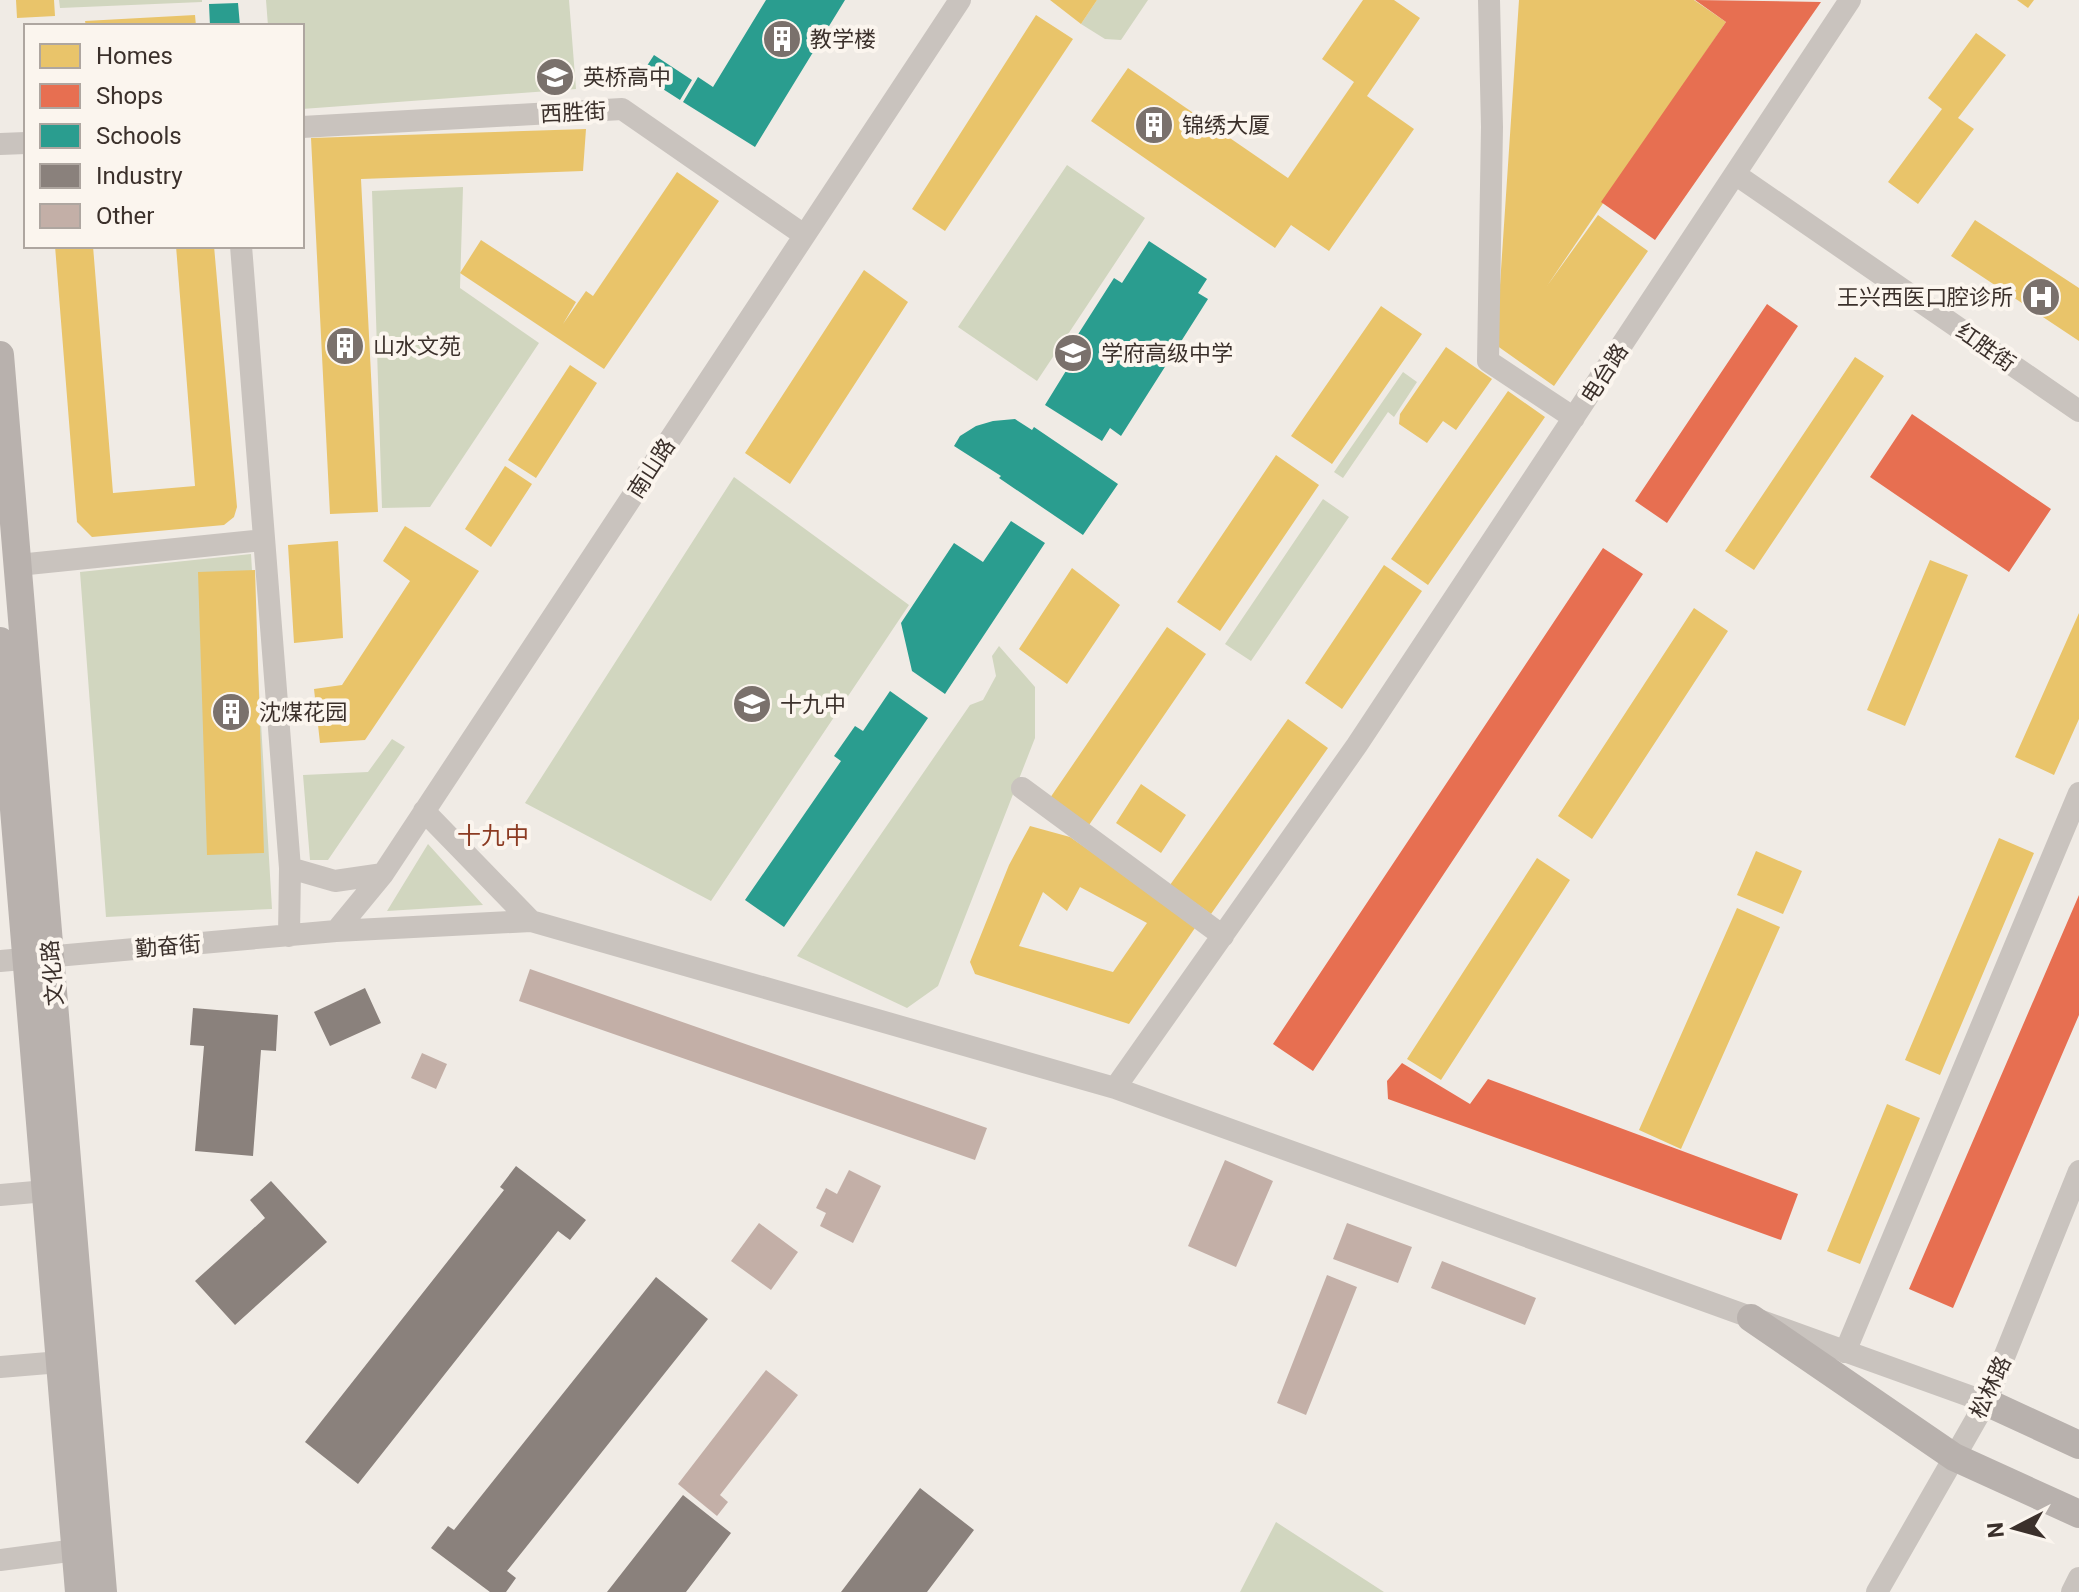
<svg xmlns="http://www.w3.org/2000/svg" width="2079" height="1592" font-family="Roboto,'Noto Sans SC',sans-serif">
<rect width="100%" height="100%" fill="#f0ebe5"/>
<!-- green -->
<path fill="#d1d6bf" d="M59 0H202V2L60 8Z
M266 0H569L576 89 302 109V26H268Z
M1097 0H1148L1121 40 1105 39 1081 24Z
M1067 165 1145 218 1037 381 958 327Z
M463 187 460 288 539 343 430 507 382 508 372 191Z
M1403 372 1417 382 1394 417 1388 412 1343 478 1334 472Z
M734 477 909 605 711 901 525 803Z
M1323 499 1349 517 1251 661 1225 644Z
M251 554 272 909 106 917 80 572Z
M999 646 1035 687V738L938 986 907 1008 797 956 970 705 983 700 996 676 992 656Z
M392 739 405 747 328 860H310L303 775 368 772Z
M428 844 483 905 387 911Z
M1276 1522 1384 1592H1240Z"/>
<!-- homes -->
<path fill="#e9c46a" fill-rule="evenodd" d="M16 0H54L55 16 17 18Z
M1050 0H1097L1081 24Z
M1363 0H1394L1420 18 1367 96 1414 129 1329 251 1291 225 1275 248 1091 121 1128 68 1288 178 1354 82 1322 59Z
M1519 0H1694L1726 22 1547 286 1598 215 1648 251 1554 386 1496 345Z
M2017 0H2034L2028 8Z
M195 15 196 26H86L85 21Z
M1036 15 1073 39 945 231 912 209Z
M1976 33 2006 55 1958 118 1974 129 1918 204 1888 182 1942 109 1928 98Z
M586 129 583 171 361 179 378 512 330 514 311 138Z
M677 172 719 201 604 369 460 273 481 240 576 302 563 324 586 291 593 296Z
M1975 220 2079 288V341L1951 256Z
M55 246H93L113 493 195 486 176 246H214L237 507 234 517 224 525 92 537 77 522Z
M864 270 908 302 790 484 745 453Z
M1381 306 1422 334 1332 464 1291 436Z
M1446 347 1492 379 1456 430 1443 421 1427 443 1399 424 1400 414Z
M1855 357 1884 376 1754 570 1725 551Z
M570 365 597 383 536 478 508 460Z
M1508 391 1545 417 1428 585 1391 559Z
M1276 455 1319 485 1220 631 1177 602Z
M505 466 532 484 491 547 465 529Z
M405 526 479 571 365 740 320 743 314 689 342 685 410 581 383 561Z
M338 541 343 638 294 643 288 545Z
M1930 560 1968 575 1905 726 1867 710Z
M1384 565 1422 591 1342 709 1305 683Z
M1072 568 1120 605 1067 684 1019 649Z
M255 570 264 853 207 855 198 572Z
M1694 608 1728 631 1592 839 1558 816Z
M2079 613V719L2054 775 2015 757Z
M1167 627 1206 654 1089 825 1050 798Z
M1288 719 1328 748 1211 914 1170 885Z
M1141 784 1186 815 1161 853 1116 823Z
M1030 826 1070 837 1197 925 1129 1024 975 974 970 962 1009 865ZM1080 887 1147 923 1113 972 1019 946 1043 892 1067 911Z
M1999 838 2034 853 1940 1075 1905 1060Z
M1756 851 1802 871 1783 914 1737 895Z
M1537 858 1570 880 1441 1080 1407 1059Z
M1737 908 1780 927 1681 1149 1639 1130Z
M1887 1104 1920 1118 1860 1264 1827 1251Z"/>
<!-- shops -->
<path fill="#e76f51" d="M1695 0 1821 2 1655 240 1601 202 1726 22Z
M1767 304 1798 326 1667 523 1635 501Z
M1912 414 2051 509 2009 572 1870 477Z
M1603 548 1643 574 1313 1071 1273 1044Z
M2079 895V1015L1953 1308 1909 1289Z
M1402 1063 1470 1104 1488 1079 1798 1194 1781 1240 1388 1099 1387 1081Z"/>
<!-- schools -->
<path fill="#2a9d8f" d="M766 0H845L755 147 683 102 698 77 713 87Z
M238 3 240 26H210L209 4Z
M654 55 692 80 680 100 641 75Z
M1149 241 1207 279 1198 293 1208 299 1121 436 1110 428 1102 441 1045 405 1069 366 1061 361 1114 278 1122 283Z
M1015 419 1032 430 1034 427 1118 484 1083 535 999 478 1001 476 954 446 960 436 976 426 993 421Z
M1011 521 1045 543 945 694 912 671 901 623 954 543 983 562Z
M890 691 928 718 784 927 745 900 841 761 834 756 855 726 863 731Z"/>
<!-- industry -->
<path fill="#8a817c" d="M365 988 381 1023 330 1046 314 1012Z
M193 1008 278 1015 276 1051 261 1050 253 1156 195 1151 204 1046 190 1045Z
M516 1166 586 1220 570 1240 558 1231 358 1484 305 1442 504 1190 500 1187Z
M271 1181 327 1242 235 1325 195 1281 265 1218 250 1200Z
M656 1277 708 1319 507 1571 516 1578 506 1592H490L431 1548 448 1526 454 1530Z
M920 1488 974 1530 927 1592H841Z
M683 1495 731 1533 686 1592H607Z"/>
<!-- building -->
<path fill="#c3afa7" d="M530 969 987 1128 975 1160 519 1001Z
M422 1053 447 1064 436 1089 411 1078Z
M1225 1160 1273 1181 1236 1267 1188 1246Z
M849 1170 881 1186 853 1243 820 1226 826 1213 816 1208 826 1188 837 1194Z
M759 1223 798 1252 771 1290 731 1261Z
M1347 1223 1412 1247 1398 1283 1333 1259Z
M1442 1261 1536 1298 1525 1325 1431 1288Z
M1327 1275 1357 1287 1306 1415 1277 1403Z
M766 1370 798 1395 720 1495 728 1502 717 1516 678 1484Z"/>
<g fill="none" stroke-linecap="round" stroke-linejoin="round">
<!-- minor -->
<path stroke="#c9c3be" stroke-width="22" d="M1489 0 1492 127 1488 361 1574 418
M302 127 622 109 804 235
M0 144 26 143
M1735 174 2079 411
M241 246 290 868 289 936
M18 565 264 540
M1022 788 1223 936
M424 811 531 921
M290 868 335 881 383 874
M336 931 383 874 960 0
M0 961 336 931 531 921 1115 1088 1986 1402
M1115 1088 1357 745 1850 0
M0 1195 46 1191
M1845 1352 2079 793
M0 1367 60 1362
M0 1560 76 1550
M1877 1592 1986 1402 2079 1171
M2072 1592 2079 1578"/>
<!-- major -->
<path stroke="#b8b1ad" stroke-width="28" d="M0 355 103 1592
M0 641 79 1592
M1751 1318 1954 1457 2079 1514
M1986 1402 2079 1445"/>
</g>
<!-- icons -->
<defs>
<g id="building-disc" transform="scale(2)"><circle r="9.5" fill="#7a716c" stroke="#fbf5ee"/><path d="M-4-6H4V6H1V3H-1V6H-4ZM-2.5-4.3h1.7v1.8h-1.7ZM.8-4.3h1.7v1.8H.8ZM-2.5-1h1.7V.8h-1.7ZM.8-1h1.7V.8H.8Z" fill="#fff"/></g>
<g id="school-disc" transform="scale(2)"><circle r="9.5" fill="#7a716c" stroke="#fbf5ee"/><path d="M0-5L7-2L0 1L-7-2ZM-4 1L0 2.5L4 1V4Q0 6-4 4Z" fill="#fff"/></g>
<g id="hospital-disc" transform="scale(2)"><circle r="9.5" fill="#7a716c" stroke="#fbf5ee"/><path d="M-5-5h3v3.5h4V-5h3V5h-3V1.5h-4V5h-3Z" fill="#fff"/></g>
</defs>
<g fill-rule="evenodd">
<use href="#building-disc" x="782" y="39"/>
<use href="#school-disc" x="555" y="77"/>
<use href="#building-disc" x="1154" y="125"/>
<use href="#hospital-disc" x="2041" y="297"/>
<use href="#building-disc" x="345" y="346"/>
<use href="#school-disc" x="1073" y="353"/>
<use href="#school-disc" x="752" y="704"/>
<use href="#building-disc" x="231" y="712"/>
</g>
<g text-anchor="middle" stroke-width="8" stroke-linejoin="round" paint-order="stroke">
<!-- poi labels -->
<g font-size="22" fill="#3b302b" stroke="#fbf5ee" text-anchor="start">
<text x="810" y="47">教学楼</text>
<text x="583" y="85">英桥高中</text>
<text x="1182" y="133">锦绣大厦</text>
<text x="2013" y="305" text-anchor="end">王兴西医口腔诊所</text>
<text x="373" y="354">山水文苑</text>
<text x="1101" y="361">学府高级中学</text>
<text x="780" y="712">十九中</text>
<text x="259" y="720">沈煤花园</text>
</g>
<!-- street labels -->
<g font-size="22" fill="#3b302b" stroke="#fbf5ee">
<text transform="translate(573 112) rotate(-3)" y="8">西胜街</text>
<text transform="translate(1986 347) rotate(35)" y="8">红胜街</text>
<text transform="translate(1604 373) rotate(-57)" y="8">电台路</text>
<text transform="translate(651 468) rotate(-57)" y="8">南山路</text>
<text transform="translate(168 946) rotate(-5)" y="8">勤奋街</text>
<text transform="translate(52 973) rotate(-95)" y="8">文化路</text>
<text transform="translate(1990 1387) rotate(-65)" y="8">松林路</text>
</g>
<!-- neighbourhood labels -->
<g font-size="24" fill="#8c3b22" stroke="#fbf5ee">
<text x="493" y="844">十九中</text>
</g>
</g>
<!-- legend -->
<rect x="24" y="24" width="280" height="224" fill="#fbf5ee" stroke="#aea6a0" stroke-width="2"/>
<rect x="40" y="44" width="40" height="24" fill="#e9c46a" stroke="#aea6a0" stroke-width="2"/>
<text x="96" y="64" font-size="24" fill="#3b302b">Homes</text>
<rect x="40" y="84" width="40" height="24" fill="#e76f51" stroke="#aea6a0" stroke-width="2"/>
<text x="96" y="104" font-size="24" fill="#3b302b">Shops</text>
<rect x="40" y="124" width="40" height="24" fill="#2a9d8f" stroke="#aea6a0" stroke-width="2"/>
<text x="96" y="144" font-size="24" fill="#3b302b">Schools</text>
<rect x="40" y="164" width="40" height="24" fill="#8a817c" stroke="#aea6a0" stroke-width="2"/>
<text x="96" y="184" font-size="24" fill="#3b302b">Industry</text>
<rect x="40" y="204" width="40" height="24" fill="#c3afa7" stroke="#aea6a0" stroke-width="2"/>
<text x="96" y="224" font-size="24" fill="#3b302b">Other</text>
<!-- north arrow -->
<g transform="translate(2015 1528) rotate(264)" stroke="#fbf5ee" stroke-width="6" paint-order="stroke">
<path d="M0-6L14 30L0 20L-14 30Z" fill="#3b302b"/>
<text y="-12" font-size="22" font-weight="bold" text-anchor="middle" fill="#3b302b">N</text>
</g>
</svg>
